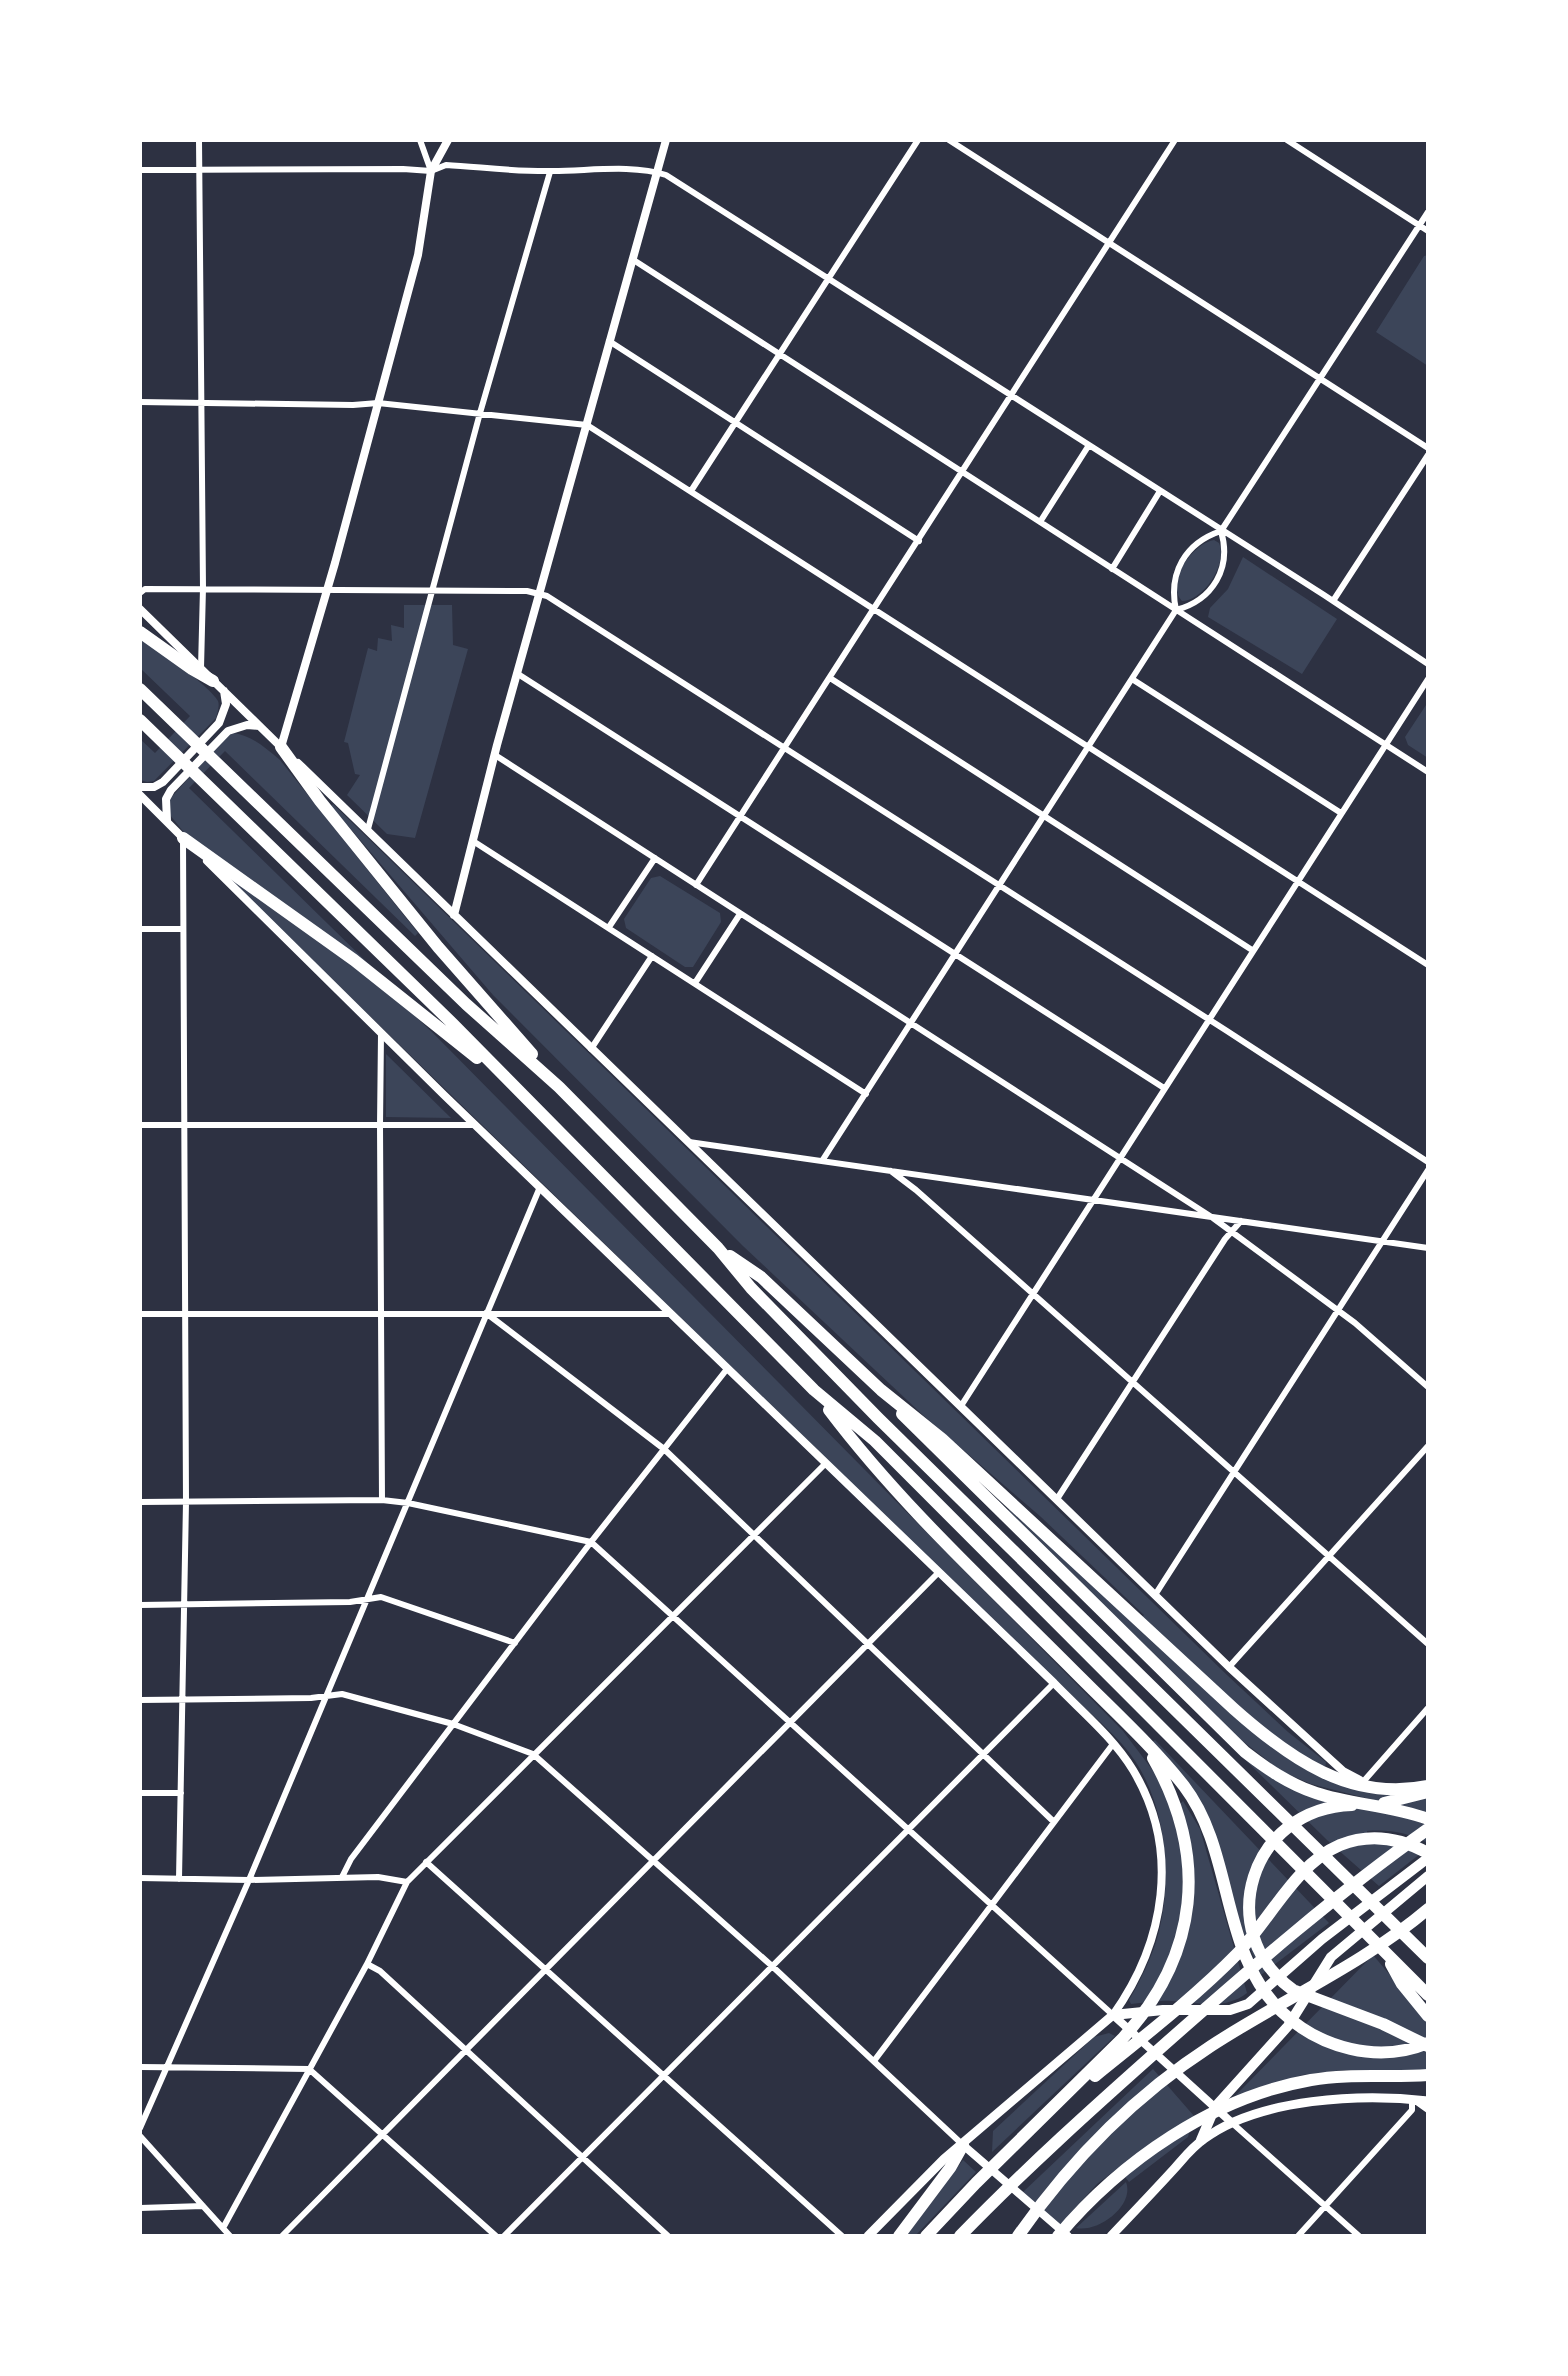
<svg xmlns="http://www.w3.org/2000/svg" width="1568" height="2376" font-family="'IBM Plex Serif',serif">
<rect width="100%" height="100%" fill="#2d3142"/>
<!-- green -->
<path fill="#3c4559" d="M1428 255V366L1376 332 1424 256Z
M1214 540 1219 543C1228 564 1204 600 1182 601 1164 583 1193 543 1214 540Z
M1243 557 1337 619 1302 674 1208 617 1210 608 1228 589Z
M404 605H452L453 645 468 649 415 838 387 834 347 795 360 775 355 774 348 743 344 742 368 648 377 651 378 638 392 641 391 625 404 628Z
M140 636C155 647 211 687 218 701 220 706 217 713 216 718L154 781 147 782 140 780V739L155 753 190 716 140 668Z
M1428 702V758L1408 745 1405 737Z
M232 733C252 735 265 748 280 760L418 933 415 936 225 751 189 788 378 973 186 835 170 815 169 800 226 736Z
M333 804 1227 1675 1288 1732 1326 1762 1325 1768 1340 1778 1428 1795V1814L1311 1784 1281 1771 1240 1739 1007 1511 1010 1509 1135 1625 1144 1615 1041 1517 924 1416 743 1246 493 995 331 806Z
M208 859 388 991 432 1032 1123 1731 1157 1776 1167 1799 1182 1850 1183 1906 1167 1985 1193 1883 1180 1804 1183 1801 1200 1829 1247 1993C1224 2011 1198 2002 1171 2001 1158 2000 1144 2003 1131 2004L1129 2000C1140 1981 1149 1963 1156 1942 1175 1881 1167 1793 1122 1744 1101 1721 1075 1700 1052 1678Z
M660 876 720 913 721 922 693 967H685L626 928 624 919 651 878Z
M386 1054 451 1118 386 1117Z
M1224 1739 1259 1770 1428 1825V1843C1408 1833 1390 1829 1367 1831L1368 1843 1388 1844 1420 1854 1379 1886 1327 1840Z
M1155 1740 1329 1923 1261 1975 1238 1919 1214 1829 1152 1742Z
M1373 1955 1428 2020V2073L1344 2070 1302 2075 1235 2096Z
M1109 2033 1115 2036 992 2152 993 2131 1094 2037Z
M1153 2069 1194 2116 1188 2137 1129 2182 1118 2168 1097 2184 1060 2225 1023 2192Z
M963 2160 976 2172 915 2236H906Z
M1126 2182C1135 2205 1099 2233 1076 2228Z"/>
<g fill="none" stroke-linecap="round" stroke-linejoin="round">
<!-- minor -->
<path stroke="#fff" stroke-width="6" d="M199 140 203 588 201 668
M420 140 431 171
M949 140 1428 448
M1287 140 1428 231
M140 170 403 169 431 171 446 165C481 167 518 172 553 171 589 171 632 164 666 175L1324 595 1428 664
M632 259 1428 772
M609 341 919 541
M140 402 353 405 378 403 587 425 1428 965
M691 491 918 140
M1040 522 1089 445
M1112 569 1160 491
M140 593 145 589 527 591 547 596 1227 1031 1428 1162
M1333 601 1428 455
M1176 610C1168 573 1185 543 1221 531L1428 212
M1176 610C1213 600 1232 568 1221 531
M518 674 1164 1088
M830 678 1252 950
M1132 679 1341 813
M495 755 1213 1218 1355 1323 1428 1387
M368 829 480 413 550 172
M473 841 866 1094
M696 885 1175 140
M609 927 655 858
M140 929H182
M695 983 740 914
M381 1034 380 1125 382 1500
M591 1049 652 956
M140 1125H475
M689 1142 1428 1248
M822 1161 1176 610
M891 1171 916 1190 1428 1644
M486 1313 664 1449 1054 1822
M140 1314H669
M961 1406 1428 679
M1057 1499 1225 1239 1241 1221
M140 1502 382 1500 408 1503 591 1542 1113 2015
M1155 1595 1428 1170
M140 1605 350 1602 381 1597 515 1643
M1229 1667 1428 1446
M140 1700 311 1698 342 1694 453 1724 533 1754 772 1966 963 2145
M1363 1782 1428 1708
M140 1793H181
M426 1862 842 2236
M342 1877 351 1859 591 1542 727 1369
M140 1878 249 1880 378 1877 407 1882
M179 1879 186 1502 183 840
M367 1964 380 1971 668 2236
M874 2061 1113 1744
M140 2067 309 2069 496 2236
M1414 2100 1428 2110
M1231 2122 1359 2236
M140 2128 249 1880 540 1187
M140 2136 230 2236
M140 2208 203 2206
M223 2228 367 1964 407 1882 825 1464
M282 2236 938 1573
M504 2236 1054 1683
M1298 2236 1412 2110V2099"/>
<!-- tertiary -->
<path stroke="#fff" stroke-width="8" d="M140 609 284 750
M281 747 335 563 418 255 431 171 448 140
M298 763 1229 1667 1343 1771 1360 1780
M140 787H154L163 782 219 723 226 704 224 691
M140 795 185 840
M167 821 166 799 171 790 228 731 247 725 259 726
M207 861 444 1095 1054 1683C1080 1710 1113 1737 1133 1770 1181 1850 1165 1942 1113 2015L1231 2122
M454 915 497 745 666 140
M963 2145 1068 2236"/>
<!-- secondary -->
<path stroke="#fff" stroke-width="9" d="M868 2236 944 2159 1113 2015
M1111 2236C1132 2214 1153 2192 1174 2169 1183 2159 1192 2147 1204 2139 1259 2098 1362 2093 1428 2101"/>
<!-- primary -->
<path stroke="#fff" stroke-width="10" d="M1113 2015 1163 2010H1230L1248 2004 1322 1939 1428 1858
M1201 2140 1215 2107 1288 2026 1331 1957 1428 1876"/>
<!-- motorway -->
<path stroke="#fff" stroke-width="12" d="M140 632 192 669 213 681
M140 689 466 1004 559 1087 718 1248 751 1288 878 1418 1428 1958
M140 720 453 1024 814 1390 875 1441 1428 1995
M281 747 320 801 438 947 532 1054
M183 838 354 960 477 1058
M730 1256 761 1277 881 1390 942 1439 1234 1709C1289 1758 1350 1802 1428 1786
M829 1410C903 1508 996 1592 1082 1679 1117 1714 1154 1748 1184 1786 1235 1853 1219 1952 1282 2012 1320 2048 1378 2064 1428 2043
M902 1414 1245 1752C1267 1769 1289 1784 1316 1793 1352 1805 1391 1805 1428 1819
M1384 1803 1428 1792
M1352 1805C1250 1808 1212 1932 1293 1990L1383 2024 1428 2046
M1391 1964 1402 1984 1428 2016
M1095 2076C1143 2037 1195 1997 1238 1953 1270 1919 1297 1863 1340 1845 1370 1833 1400 1838 1428 1853
M899 2236 950 2168 963 2145
M926 2236 976 2183 1123 2038C1199 1954 1209 1857 1153 1758
M960 2236C1026 2168 1095 2106 1165 2044 1250 1969 1336 1894 1428 1829
M1018 2236C1071 2160 1134 2096 1211 2046 1283 1999 1362 1965 1428 1909
M1058 2236C1121 2161 1213 2097 1311 2080 1350 2073 1389 2078 1428 2075"/>
</g>
<!-- border -->
<rect width="1568" height="2376" fill="none" stroke="#ffffff" stroke-width="284"/>
</svg>
